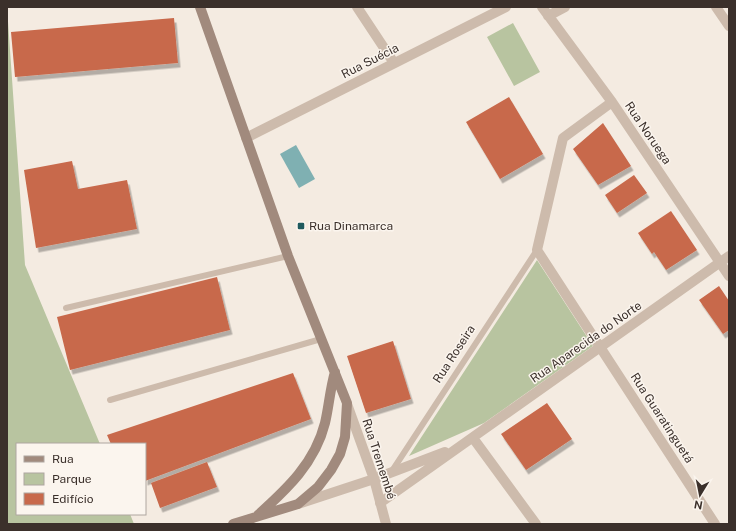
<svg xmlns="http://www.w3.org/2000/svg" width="736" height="531" font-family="'Public Sans',sans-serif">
<defs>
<filter id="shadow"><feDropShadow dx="2.5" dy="4.5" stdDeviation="0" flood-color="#0004"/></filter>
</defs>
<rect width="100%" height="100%" fill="#f4ebe1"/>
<!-- green -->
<path fill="#b8c4a0" d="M7 7 25 265 100 444H17V514H130L134 524H7Z
M513 23 540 72 514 86 487 37Z
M537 260 593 346 484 423 409 456Z"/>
<!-- water -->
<path fill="#7fb0b2" d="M296 145 315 179 299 188 280 154Z"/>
<!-- building -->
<path fill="#c8694b" filter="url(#shadow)" d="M174 18 178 63 15 77 11 32Z
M509 97 543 154 500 179 466 122Z
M603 123 631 166 598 185 573 149Z
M72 161 78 189 127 180 137 229 36 248 24 170Z
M634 175 647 193 617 213 605 195Z
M671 211 697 250 666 270 654 252 652 254 638 233Z
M217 277 230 330 70 370 57 317Z
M719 286 729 301V330L723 334 699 300Z
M393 341 411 399 366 413 347 356Z
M293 373 311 419 145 481V444H111L107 435Z
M547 403 572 439 526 470 501 434Z
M207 462 217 487 160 508 151 483Z"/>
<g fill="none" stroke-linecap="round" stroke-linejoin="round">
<!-- lane -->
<path stroke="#cdbbac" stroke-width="6" d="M66 308 288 256
M110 400 321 339
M392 471 537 250"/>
<!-- street -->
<path stroke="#cdbbac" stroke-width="10" d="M357 7 394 63
M542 7 612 102 729 276
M716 7 729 26
M548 16 565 7
M612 102 563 138 537 250 715 524
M246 138 506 7
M347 404 374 479 386 524
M473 438 536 524
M380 503 729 256
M298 504 374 479 445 452"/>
<!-- secondary -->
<path stroke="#a18a7d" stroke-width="10" d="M200 7 288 256 347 403 345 437 340 454 331 470 318 487 298 504 233 524
M258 515C287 489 315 463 325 423 329 406 330 389 335 372"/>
</g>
<!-- markers -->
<rect fill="#1f5a5e" stroke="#fbf5ee" stroke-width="1.5" x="297" y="222" width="8" height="8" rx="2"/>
<g text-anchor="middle" stroke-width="3" stroke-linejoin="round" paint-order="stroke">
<!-- street labels -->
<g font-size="12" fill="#3b302b" stroke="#fbf5ee">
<text transform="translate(370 61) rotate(-27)" y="4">Rua Suécia</text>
<text transform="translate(648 133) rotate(56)" y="4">Rua Noruega</text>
<text transform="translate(586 342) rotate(-35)" y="4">Rua Aparecida do Norte</text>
<text transform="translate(454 354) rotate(-57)" y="4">Rua Roseira</text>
<text transform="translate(662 418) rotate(57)" y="4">Rua Guaratinguetá</text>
<text transform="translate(379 459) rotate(72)" y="4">Rua Tremembé</text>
</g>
<!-- poi labels -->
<g font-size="12" fill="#3b302b" stroke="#fbf5ee" text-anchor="start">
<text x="309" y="230">Rua Dinamarca</text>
</g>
</g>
<!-- border -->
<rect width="736" height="531" fill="none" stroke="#3b302b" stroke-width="16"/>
<!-- legend -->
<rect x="16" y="443" width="130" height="72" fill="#fbf5ee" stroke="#aea6a0"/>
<rect x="24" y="456" width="20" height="6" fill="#a18a7d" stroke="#aea6a0"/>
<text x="52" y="463" font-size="12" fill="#3b302b">Rua</text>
<rect x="24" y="473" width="20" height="12" fill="#b8c4a0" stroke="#aea6a0"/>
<text x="52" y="483" font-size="12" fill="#3b302b">Parque</text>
<rect x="24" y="493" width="20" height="12" fill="#c8694b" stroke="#aea6a0"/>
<text x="52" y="503" font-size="12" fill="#3b302b">Edifício</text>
<!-- north arrow -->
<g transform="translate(700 495) rotate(190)" stroke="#fbf5ee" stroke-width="3" paint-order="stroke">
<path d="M0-3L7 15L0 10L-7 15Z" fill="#3b302b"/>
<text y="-6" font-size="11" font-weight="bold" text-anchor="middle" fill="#3b302b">N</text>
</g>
</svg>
